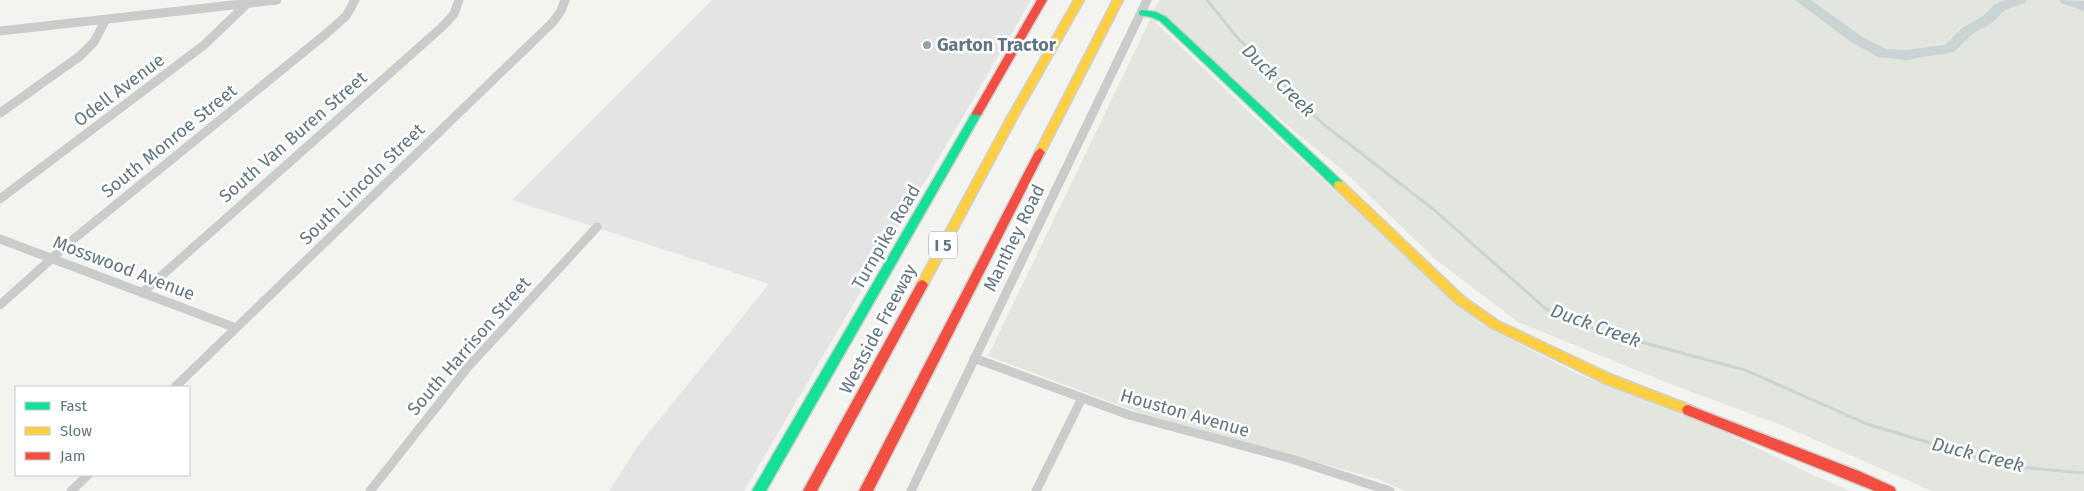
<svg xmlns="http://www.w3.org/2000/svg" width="2084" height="491" font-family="'Fira Sans',sans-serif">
<rect width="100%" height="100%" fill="#f3f3f0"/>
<!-- built -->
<path fill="#e3e4e3" d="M712 0H1031L744 491H609L638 446 769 284 512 200Z"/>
<!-- green -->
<path fill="#e2e6de" d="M1160 0H2084V491H1932L1784 426 1668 383 1518 322 1435 259 1346 173 1206 59 1153 11Z
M1151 18 1253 116 1481 324 1580 375 1722 431 1815 476 1851 491H1406L1377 479 1143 414 988 356Z"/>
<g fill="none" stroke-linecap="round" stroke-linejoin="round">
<!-- stream -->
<path stroke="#cad4d5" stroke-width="3" d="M1207 0 1236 36 1322 123 1433 209 1546 309 1600 331 1745 370 1867 424 2007 466 2084 473"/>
<!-- river -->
<path fill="#cad4d5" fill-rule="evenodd" d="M1795 0H1811L1861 36 1886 49 1906 50 1945 45 1962 28 1982 17 1995 4 2006 0H2027L2025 3 2005 10 1992 23 1972 34 1954 52 1906 60 1878 57 1851 42Z
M2059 0 2084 1V11L2061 3Z"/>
<!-- fast casing -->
<g stroke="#cfd1d0" stroke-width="3">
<path id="fast" d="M1142 10 1156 12 1166 17 1343 182 1344 185 1343 188H1335L1160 21 1151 17 1139 15V11Z
M977 109 982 113 766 491H752L972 113Z"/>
</g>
<!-- slow casing -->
<g stroke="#cfd1d0" stroke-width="3">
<path id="slow" d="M1074 0H1084L1018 116 926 288H918L916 285 918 282 1008 116Z
M1113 0H1123L1045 152 1044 155H1036L1035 152Z
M1339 181 1343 182 1464 297 1498 321 1612 375 1692 406 1694 410 1692 414 1688 415 1604 383 1490 327 1456 303 1335 188 1334 185 1335 182Z"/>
</g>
<!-- jam casing -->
<g stroke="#cfd1d0" stroke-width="3">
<path id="jam" d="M1037 0H1047L981 115H973L972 113Z
M1040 148 1045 152 873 491H859L1035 152Z
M922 280 926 282 928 285 817 491H803L918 282Z
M1688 405 1861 472 1894 487 1896 491H1875L1684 414 1682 410 1684 406Z"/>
</g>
<!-- street -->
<path stroke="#cacccc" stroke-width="9" d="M0 31 277 0
M0 113 80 56 94 42 106 19
M0 199 204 45 251 0
M0 239 236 328
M142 293 442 27 454 14 459 0
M0 305 70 242 327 33 346 16 355 0
M974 358 1129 415 1292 459 1390 491
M175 387 553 22 561 11 565 0
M71 491 88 475
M370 491 468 367 597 227
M911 491 1147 0
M1036 491 1082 398"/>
<!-- fast -->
<use href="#fast" fill="#16e098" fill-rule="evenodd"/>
<!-- slow -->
<use href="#slow" fill="#ffcf43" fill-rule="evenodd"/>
<!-- jam -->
<use href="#jam" fill="#f24e42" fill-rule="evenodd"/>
</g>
<!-- markers -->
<circle fill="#94a1a8" stroke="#fff" stroke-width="2" cx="927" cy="45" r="5"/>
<g text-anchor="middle" stroke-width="5" stroke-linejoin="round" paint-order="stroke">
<!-- shield labels -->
<rect fill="#fff" stroke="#909ea8" stroke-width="1" x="929" y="231.5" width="28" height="27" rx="4"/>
<g font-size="16" font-weight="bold" fill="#617582">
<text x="943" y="251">I 5</text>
</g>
<!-- poi labels -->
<g font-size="18" font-weight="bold" fill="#617582" stroke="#fff" text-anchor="start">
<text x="937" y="51">Garton Tractor</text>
</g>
<!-- street labels -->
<g font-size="18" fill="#617582" stroke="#fff">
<text transform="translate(119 90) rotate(-37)" y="6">Odell Avenue</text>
<text transform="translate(293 137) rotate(-41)" y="6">South Van Buren Street</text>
<text transform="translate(169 141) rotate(-39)" y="6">South Monroe Street</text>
<text transform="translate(362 184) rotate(-44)" y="6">South Lincoln Street</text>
<text transform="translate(886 237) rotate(-60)" y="6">Turnpike Road</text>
<text transform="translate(1014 238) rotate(-64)" y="6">Manthey Road</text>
<text transform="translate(124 268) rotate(21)" y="6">Mosswood Avenue</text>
<text transform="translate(878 329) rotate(-62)" y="6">Westside Freeway</text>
<text transform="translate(469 346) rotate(-49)" y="6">South Harrison Street</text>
<text transform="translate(1185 413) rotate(16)" y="6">Houston Avenue</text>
</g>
<!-- water labels -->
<g font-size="19" font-style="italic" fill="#5d787f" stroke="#fff">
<text transform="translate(1279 80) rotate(45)" y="7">Duck Creek</text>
<text transform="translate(1596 325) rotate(20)" y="7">Duck Creek</text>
<text transform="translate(1978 454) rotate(14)" y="7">Duck Creek</text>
</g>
</g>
<!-- legend -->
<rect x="15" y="386" width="175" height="90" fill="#ffffff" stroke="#c0c8cd"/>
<rect x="25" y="402" width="25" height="8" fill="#16e098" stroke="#c0c8cd"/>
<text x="60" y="411" font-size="15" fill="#617582">Fast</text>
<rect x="25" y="427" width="25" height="8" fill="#ffcf43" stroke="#c0c8cd"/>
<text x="60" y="436" font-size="15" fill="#617582">Slow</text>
<rect x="25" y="452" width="25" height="8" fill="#f24e42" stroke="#c0c8cd"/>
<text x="60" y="461" font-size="15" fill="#617582">Jam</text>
</svg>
